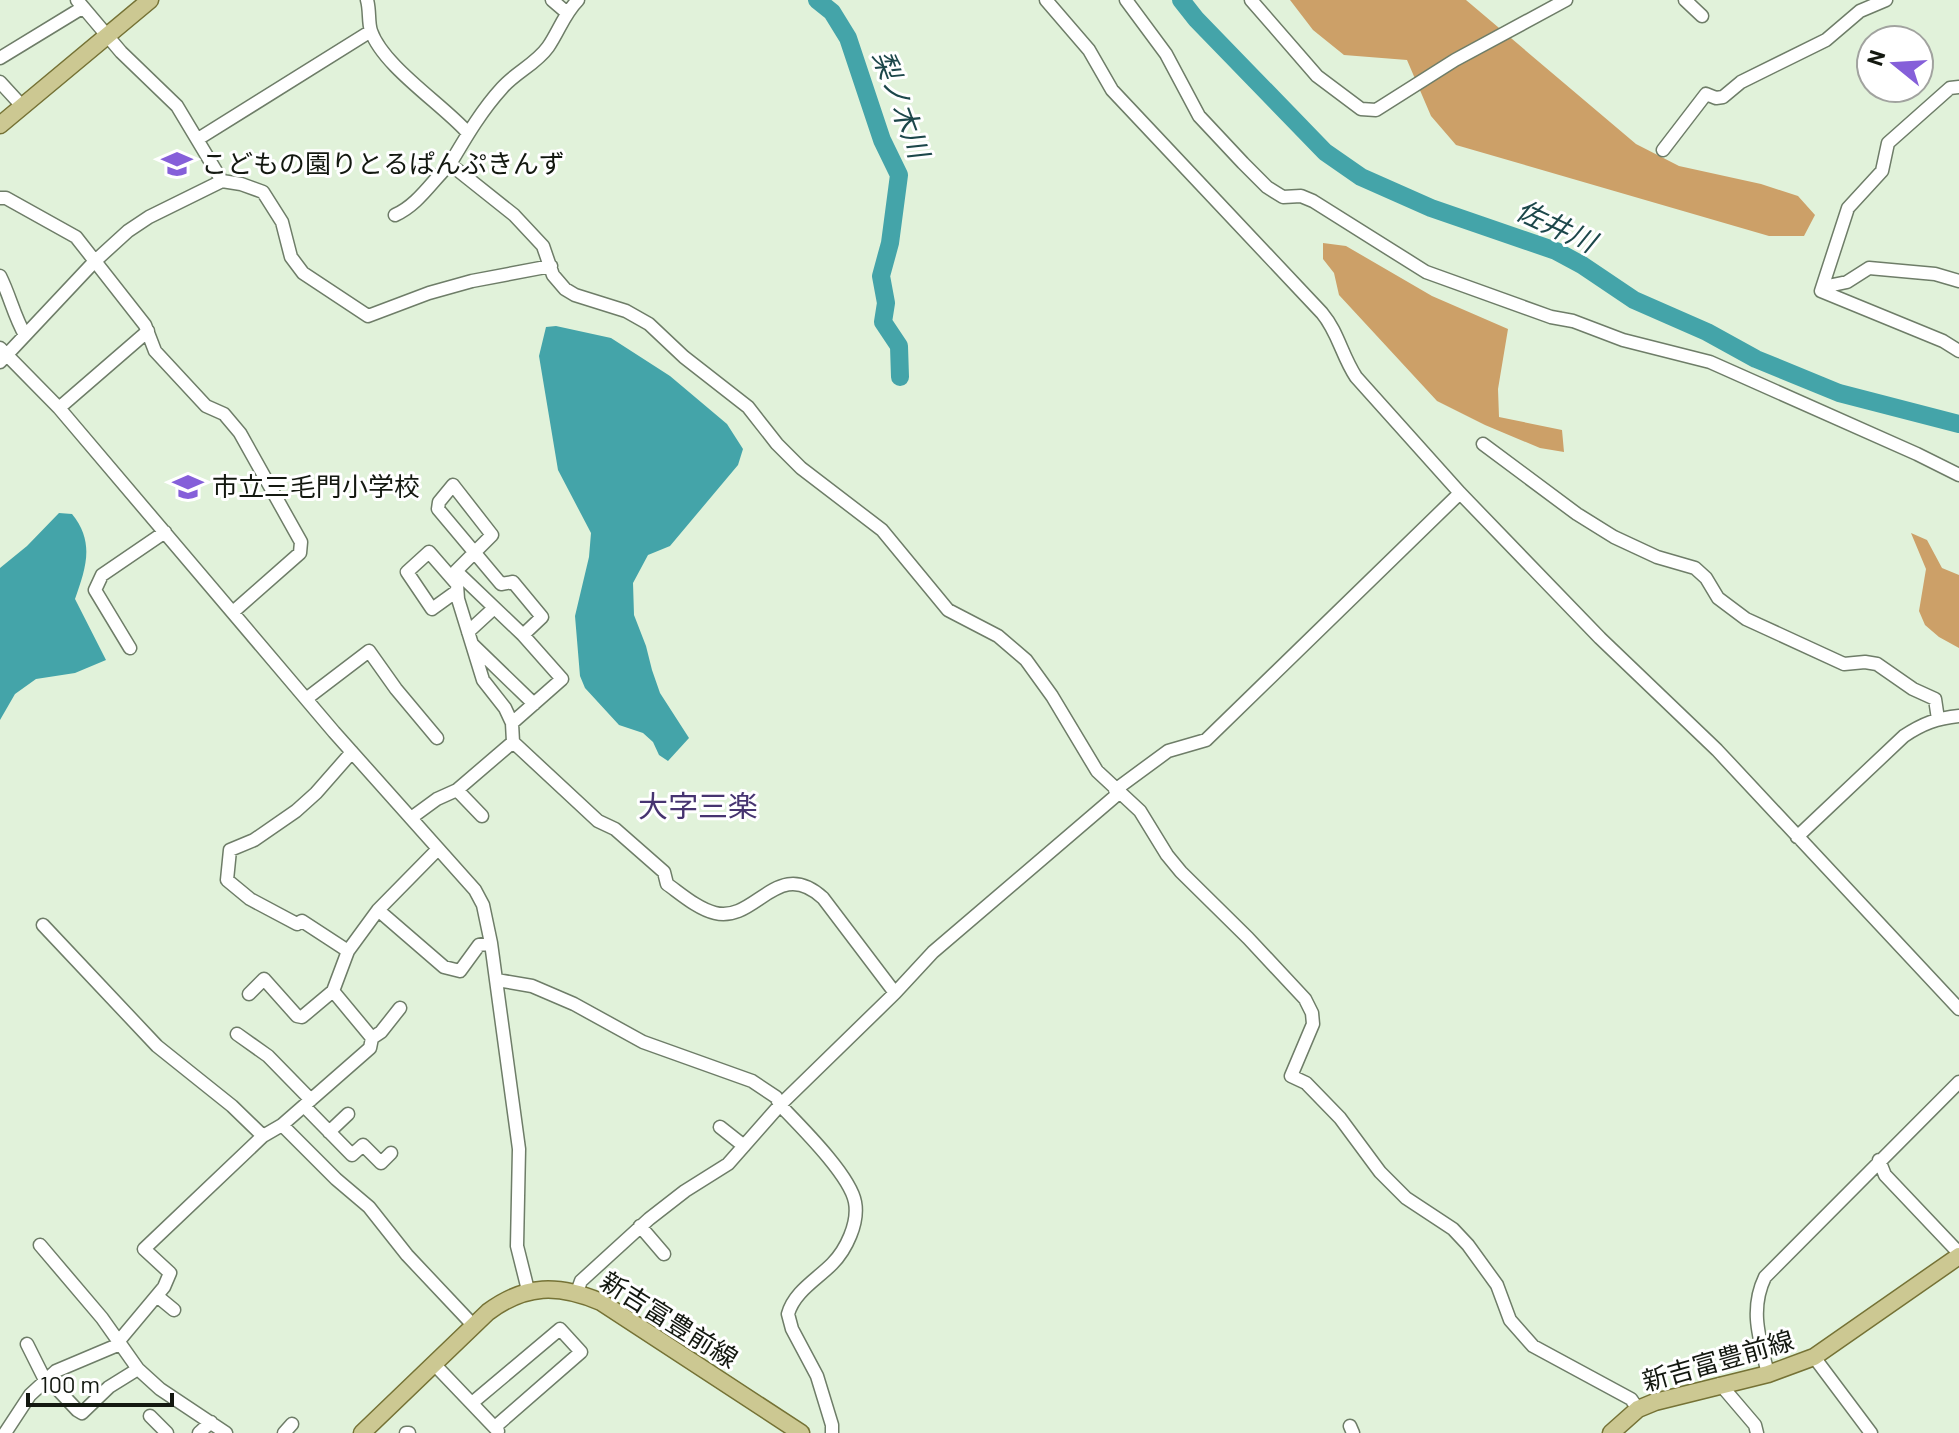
<svg xmlns="http://www.w3.org/2000/svg" width="1959" height="1433" font-family="Barlow,'Noto Sans JP',sans-serif">
<rect width="100%" height="100%" fill="#e1f2da"/>
<!-- forest -->
<path fill="#cca068" d="M1290 0H1466L1636 144 1679 166 1761 184 1798 196 1815 215 1804 236H1769L1456 145 1431 116 1407 60 1344 55 1313 30Z
M1323 243 1346 246 1432 296 1508 329 1498 389 1499 417 1562 430 1564 452 1540 448 1485 425 1437 401 1339 295 1334 273 1323 259Z
M1911 533 1927 540 1942 568 1959 575V648L1939 637 1925 625 1919 611 1926 569Z"/>
<!-- water -->
<path fill="#44a4a9" d="M556 326 611 338 670 376 727 424 743 449 738 465 670 546 648 555 633 583 634 615 646 646 652 670 660 693 689 738 668 761 659 755 653 742 643 733 619 725 585 688 580 676 575 616 589 557 591 533 558 470 539 356 546 327Z
M59 513 72 514C95 542 86 568 75 599L106 660 75 673 36 679 15 694 0 720V568L27 546Z"/>
<g fill="none" stroke-linecap="round" stroke-linejoin="round">
<!-- river -->
<path stroke="#44a4a9" stroke-width="18" d="M817 0 832 12 848 38 882 140 899 175 890 243 881 276 886 303 883 322 899 346 900 377
M1181 0 1196 19 1325 152 1361 177 1431 208 1556 251 1582 265 1634 300 1707 332 1756 359 1839 393 1959 424"/>
<!-- minor casing -->
<g stroke="#6e7d68" stroke-width="15">
<path id="minor" d="M77 0 121 52 177 106 222 181
M367 0C370 10 368 22 371 31 383 66 442 104 467 132
M552 0 566 12
M578 0C564 14 559 31 548 47 536 64 516 72 502 88 481 111 466 137 450 164L514 215 543 246 553 275 565 289 575 295 626 311 649 324 684 357 748 407 777 444 801 468 882 530 948 610 998 636 1026 660 1052 696 1097 771 1140 811 1167 855 1181 872 1248 938 1305 999 1312 1013 1313 1024 1291 1076 1306 1083 1340 1118 1380 1172 1406 1198 1453 1229 1468 1245 1497 1285 1510 1320 1533 1346 1631 1399 1638 1409
M1046 0 1089 50 1112 90 1322 313C1338 332 1342 356 1356 377L1460 493 1600 638 1717 750 1959 1009
M1126 0 1166 54 1199 116 1243 163 1267 187 1283 197 1301 196 1313 201 1426 272 1551 317 1573 321 1623 340 1710 362 1917 454 1959 475
M1251 0 1317 76 1361 109 1376 110 1455 60 1566 0
M1685 0 1702 16
M0 58 82 8
M0 82 22 106
M1959 87 1950 88 1888 143 1882 171 1848 208 1821 291 1943 341 1959 351
M198 139 371 31
M1663 150 1706 94 1716 98 1723 97 1741 82 1826 40 1860 11 1886 0
M0 198H6L76 237 145 325 155 351 206 406 224 414 240 433 301 542 300 553 233 612
M395 215C418 205 432 181 450 164
M0 276C10 296 14 316 25 335
M1823 287 1847 282 1869 268 1935 274 1959 281
M0 348 59 408 334 732 475 890 483 905 491 943 519 1149 517 1246 528 1290
M0 362 94 262 128 231 149 217 222 181 241 184 263 192 282 222 291 257 303 273 368 316 429 293 472 281 551 266
M59 408 148 331
M1483 444 1577 514 1614 537 1657 557 1695 568 1706 578 1718 598 1746 619 1844 664 1865 662 1877 664 1913 689 1935 699 1938 719
M456 571 523 635 562 679 512 723
M456 583 429 552 407 572 432 609 457 591
M468 632 493 609
M523 635 542 617 513 582 501 584 438 509 439 502 453 485 492 535 456 571 458 599 483 680 505 708 512 723 513 742 598 821 615 829 664 872 667 884C681 894 698 909 715 913 756 923 777 856 823 898L895 993
M473 645 534 704
M130 648 95 590 102 575 165 532
M306 699 369 651 396 689 437 738
M457 790 482 816
M1115 790 1168 751 1206 740 1460 493
M411 818 437 799 457 790 513 742
M1797 837 1904 736C1922 724 1937 718 1959 716
M378 910 444 967 460 971 479 945 491 943
M43 925 157 1046 232 1106 263 1136
M348 951 302 921 297 924 250 899 227 880 230 850 254 840 296 811 316 793 352 752
M497 980 532 986 574 1004 643 1042 752 1081 776 1097 780 1105C800 1126 850 1175 855 1202 859 1223 846 1250 832 1264 816 1280 794 1292 788 1314L792 1329 817 1376 832 1425V1433
M249 994 264 979 297 1016 302 1017 333 991 348 951 378 910 438 849
M237 1034 268 1056 311 1100
M372 1038 381 1032 400 1008
M304 1106 352 1155 363 1145 381 1163 391 1153
M282 1125 370 1048 372 1038 333 991
M720 1127 744 1146
M329 1132 348 1114
M1879 1160 1885 1175 1959 1253
M640 1226 664 1254
M40 1245 102 1318 138 1369 160 1389 226 1433
M577 1292 581 1281 649 1219 685 1191 728 1164 780 1105 895 993 933 952 1119 793
M157 1296 174 1310
M118 1342 164 1287 170 1273 144 1249 263 1136 282 1125 336 1179 369 1207 407 1255 473 1325
M27 1344 45 1380
M1814 1357 1871 1433
M434 1364 498 1431
M1768 1374C1760 1340 1749 1310 1765 1277L1959 1082
M47 1378 77 1410 82 1413 109 1387 138 1369
M1720 1384 1755 1425 1757 1433
M472 1403 560 1329 581 1352 495 1427
M150 1416 167 1433
M1350 1426 1353 1433
M5 1433 30 1395 56 1371 120 1344
M199 1433 211 1422
M284 1433 292 1424
M406 1433H409"/>
</g>
<!-- major casing -->
<g stroke="#757235" stroke-width="19">
<path id="major" d="M0 125 150 0
M362 1433 488 1312C526 1284 558 1284 601 1302L801 1433
M1611 1433 1638 1409 1655 1402 1768 1374 1814 1357 1959 1256"/>
</g>
<!-- minor -->
<use href="#minor" stroke="#fff" stroke-width="12"/>
<!-- major -->
<use href="#major" stroke="#ccc892" stroke-width="16"/>
</g>
<!-- icons -->
<defs>
<g id="school-bare" transform="scale(2.4)"><path d="M0-5L7-2L0 1L-7-2ZM-4 1L0 2.5L4 1V4Q0 6-4 4Z" fill="#855fd9" stroke="#fff" stroke-width="2.5" paint-order="stroke"/></g>
</defs>
<g fill-rule="evenodd">
<use href="#school-bare" x="177" y="164"/>
<use href="#school-bare" x="188" y="487"/>
</g>
<g text-anchor="middle" stroke-width="6" stroke-linejoin="round" paint-order="stroke">
<!-- poi labels -->
<g font-size="26" fill="#131810" stroke="#fff" text-anchor="start">
<text x="201" y="173">こどもの園りとるぱんぷきんず</text>
<text x="212" y="496">市立三毛門小学校</text>
</g>
<!-- street labels -->
<g font-size="26" fill="#131810" stroke="#fff">
<text transform="translate(669 1320) rotate(32)" y="9">新吉富豊前線</text>
<text transform="translate(1718 1361) rotate(-16)" y="9">新吉富豊前線</text>
</g>
<!-- water labels -->
<g font-size="28" font-style="italic" fill="#1c474a" stroke="#fff">
<text transform="translate(901 104) rotate(70)" y="10">梨ノ木川</text>
<text transform="translate(1556 226) rotate(25)" y="10">佐井川</text>
</g>
<!-- quarter labels -->
<g font-size="30" fill="#463470" stroke="#fff">
<text x="698" y="817">大字三楽</text>
</g>
</g>
<!-- north arrow -->
<g transform="translate(1895 64) rotate(288)"><circle r="38" fill="#ffffff" stroke="#a1a39f" stroke-width="2"/>
<path d="M0-6L14 30L0 20L-14 30Z" fill="#855fd9"/>
<text y="-12" font-size="22" font-weight="bold" text-anchor="middle" fill="#131810">N</text>
</g>
<!-- scale -->
<path d="M28 1393v12h144v-12" fill="none" stroke="#131810" stroke-width="4"/>
<text x="40" y="1393" font-size="24" fill="#131810" stroke="#ffffff" stroke-width="6" paint-order="stroke">100 m</text>
</svg>
